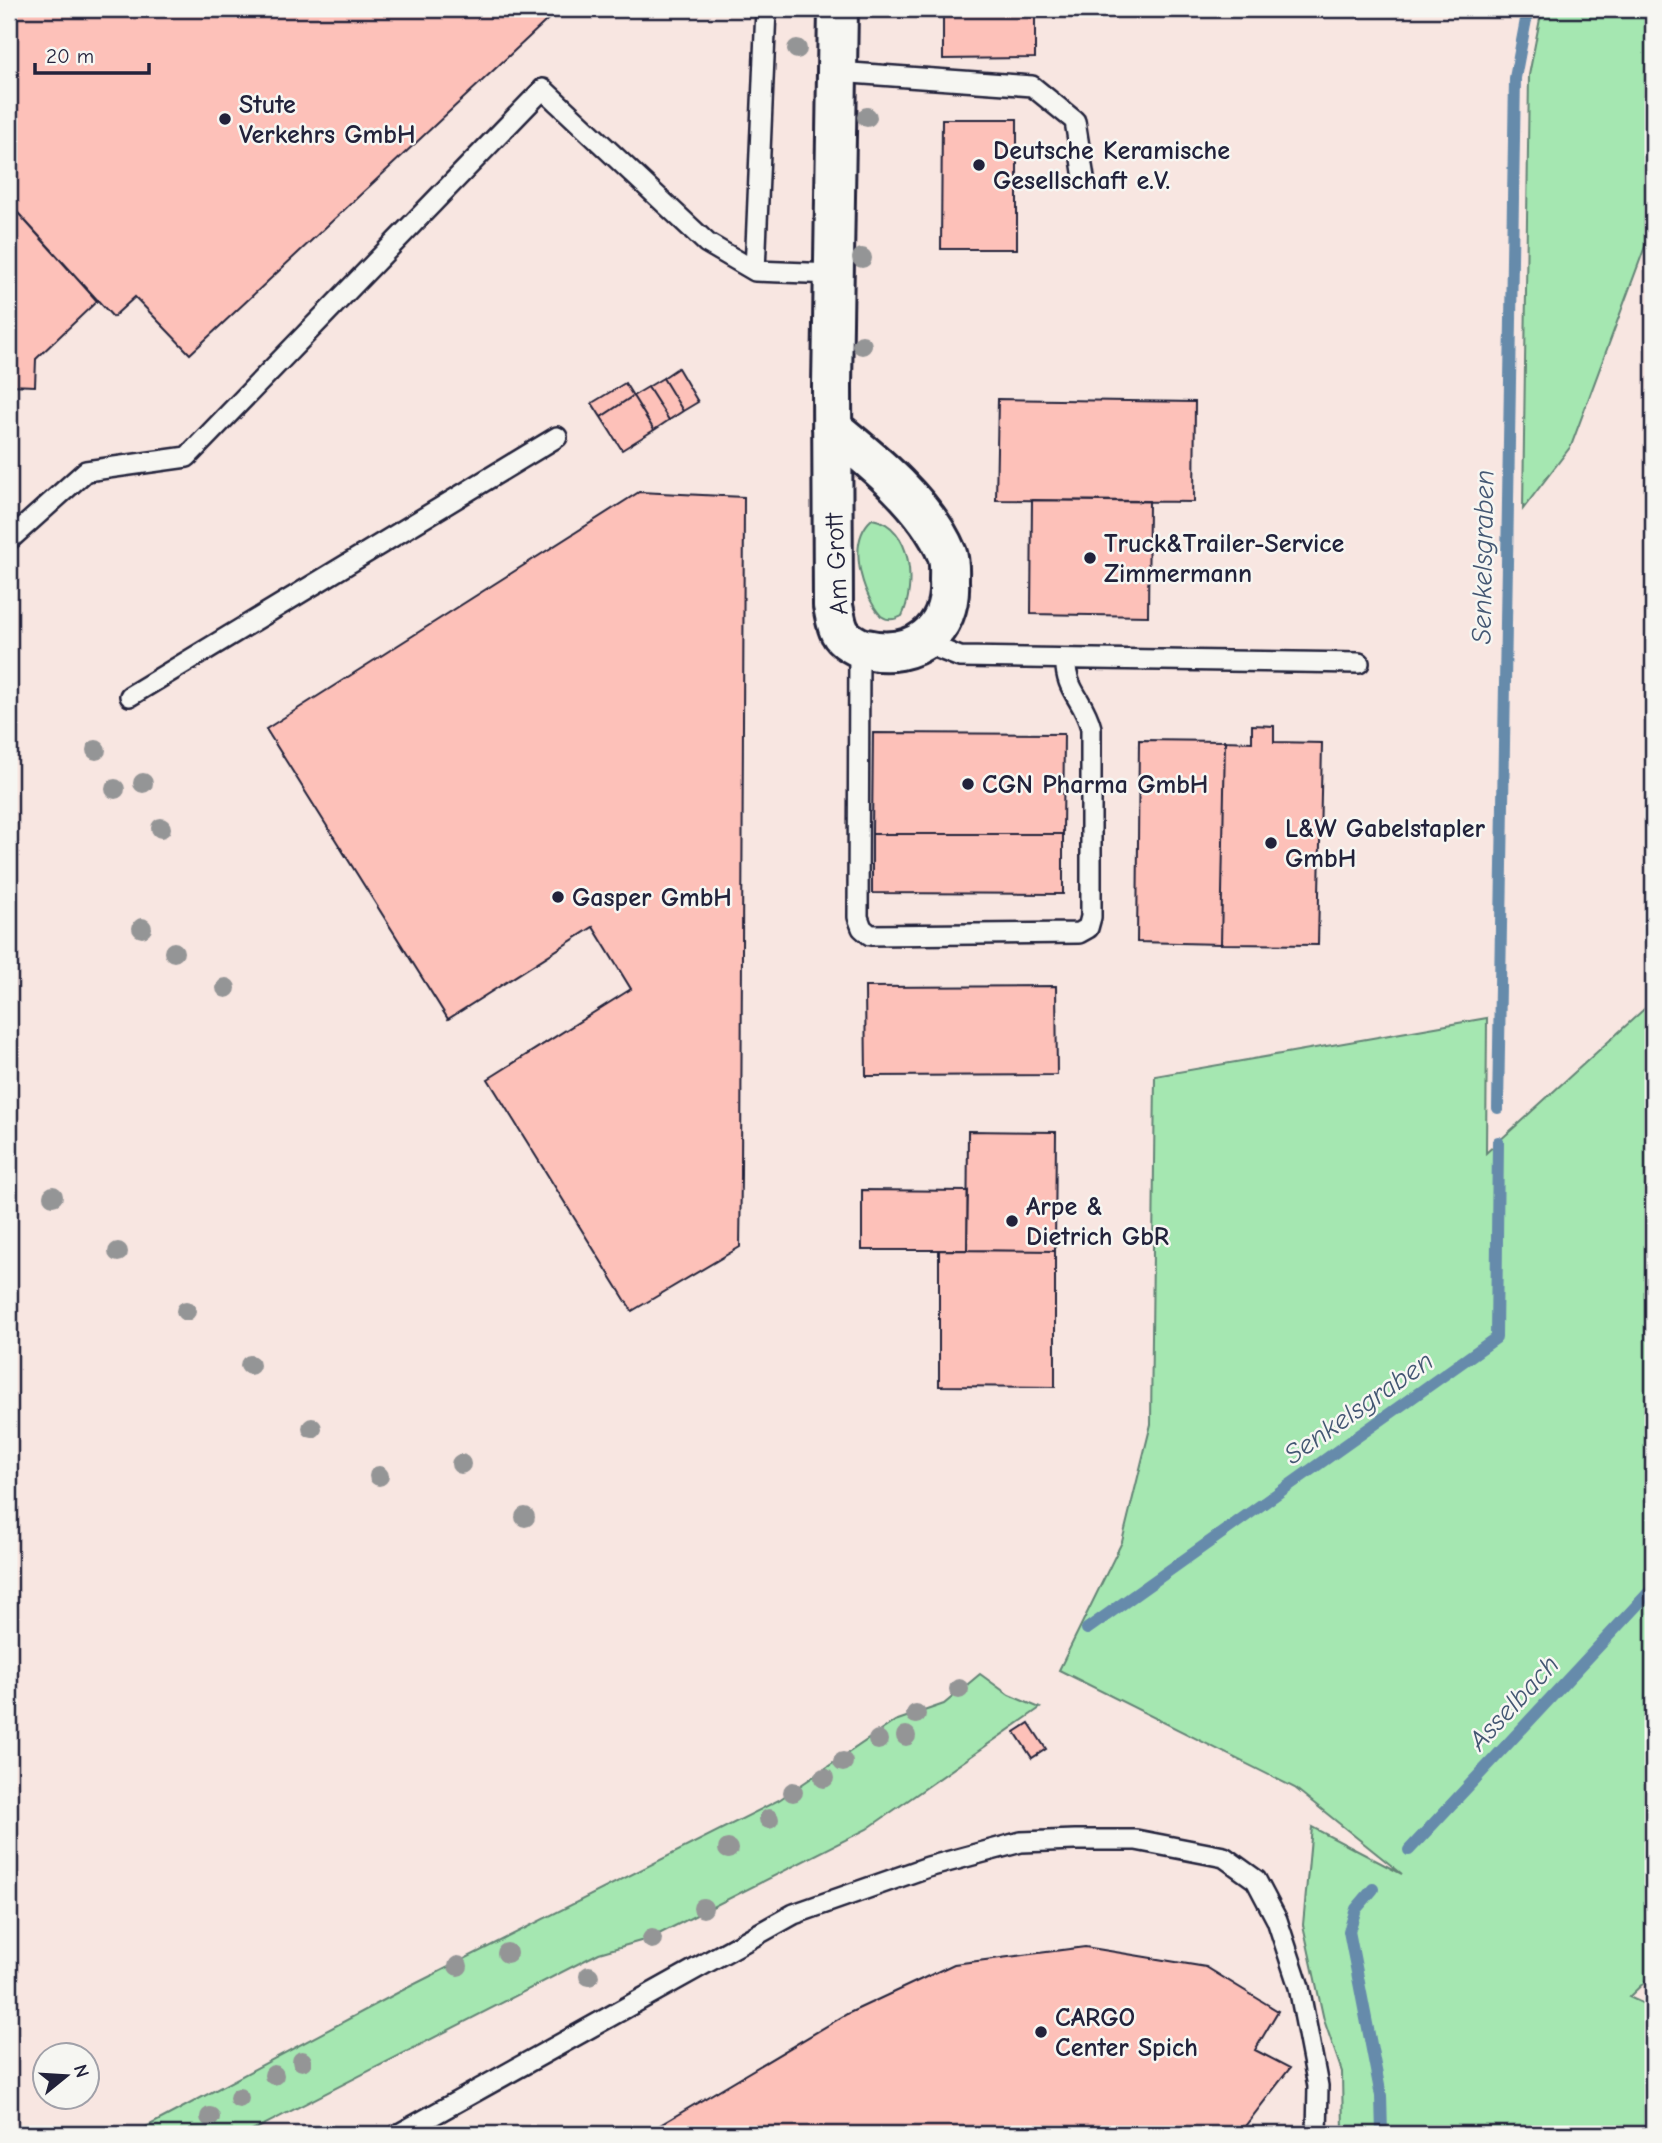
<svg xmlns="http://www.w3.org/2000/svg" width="1662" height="2143" font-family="'Comic Neue',sans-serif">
<rect width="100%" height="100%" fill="#f8e6e1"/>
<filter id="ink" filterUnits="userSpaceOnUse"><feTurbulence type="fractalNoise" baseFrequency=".0143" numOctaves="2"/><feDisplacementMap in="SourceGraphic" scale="14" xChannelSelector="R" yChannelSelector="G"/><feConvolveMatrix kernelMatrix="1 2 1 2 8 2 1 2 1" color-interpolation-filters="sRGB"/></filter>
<g filter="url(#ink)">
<!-- green -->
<path fill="#a5e7b1" stroke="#648476" stroke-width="2" d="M1548 9H1653V225L1571 446 1523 509 1529 75 1540 19Z
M872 519C913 526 916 587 902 616 895 620 888 621 881 616 862 594 846 542 872 519Z
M1653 1001V1974L1629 1997 1653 2008V2134H1343L1342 2072 1324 2020 1303 1925 1312 1827 1402 1874 1295 1788 1059 1670 1122 1542 1151 1424 1155 1076 1487 1018 1486 1153Z
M980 1674 1009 1695 1040 1708 867 1829 651 1938 599 1953 246 2134H133L401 1991 779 1800 895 1721 944 1704Z"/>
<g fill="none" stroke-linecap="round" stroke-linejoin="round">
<!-- stream -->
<path stroke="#668bab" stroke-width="12" d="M1498 1108 1515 78 1528 9
M1087 1629 1496 1338 1498 1142
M1409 1850 1653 1588
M1373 1889 1356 1909 1349 1931 1381 2096 1382 2134"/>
</g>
<!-- building -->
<path fill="#fdc1b9" stroke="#22223b" stroke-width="2" d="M9 9H559L190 354 135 297 113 317 9 203Z
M963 9H1035V58L943 59V12Z
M942 119H1017V249H941Z
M9 203 97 301 36 359 35 386 9 385Z
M678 368 698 402 683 411 663 378Z
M663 378 683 411 669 420 648 387Z
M625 383 633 396 601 417 592 403Z
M648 387 669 420 654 430 633 396Z
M633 396 654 430 622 450 601 417Z
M998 399 1195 402 1194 502 996 500Z
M639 492 744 497 741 1175 740 1247 632 1311 488 1079 631 989 593 927 448 1019 266 729Z
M1032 500 1149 501 1148 616 1031 614Z
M1252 725 1274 726V742L1322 743 1318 945 1221 944 1225 741 1252 742Z
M873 733 1064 734 1063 834H872Z
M1139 740 1225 741 1221 944 1137 942Z
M872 834H1063V894L872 893Z
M1056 986 1057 1075 866 1076 865 987Z
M968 1131 1056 1132 1055 1251 967 1250Z
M862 1190 968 1191 967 1250H862Z
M939 1250 1055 1251V1387L939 1386Z
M1029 1723 1046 1749 1032 1758 1015 1732Z
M1085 1947 1206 1967 1278 2011 1255 2050 1290 2068 1239 2134H645L847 2014 954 1964Z"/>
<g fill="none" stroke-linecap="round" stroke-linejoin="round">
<!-- lane casing -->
<g stroke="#22223b" stroke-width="24">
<path id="lane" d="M837 72 1032 86 1075 121 1084 178
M755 271 766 9
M9 540 86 471 187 457 543 89 707 243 755 271 834 274
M922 642 960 657 1359 663
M859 648 858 917 862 928 870 935 1079 933 1088 928 1091 917V728C1084 699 1064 690 1066 659
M130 696 557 437
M399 2134 794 1914 928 1867 1021 1842 1075 1840H1136L1224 1857 1256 1880 1277 1920 1299 1987 1318 2086 1317 2134"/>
</g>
<!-- street casing -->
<g stroke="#22223b" stroke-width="44">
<path id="street" d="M832 428C873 461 927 505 947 554 950 562 949 572 949 581 952 631 914 660 866 649 858 648 844 640 840 632 836 625 835 614 833 606L832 386 838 9"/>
</g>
<!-- lane -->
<use href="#lane" stroke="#f6f6f2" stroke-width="19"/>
<!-- street -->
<use href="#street" stroke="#f6f6f2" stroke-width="38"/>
</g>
<!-- trees -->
<g fill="#949596">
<circle cx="797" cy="49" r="10"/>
<circle cx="867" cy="117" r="10"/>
<circle cx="862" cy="258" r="10"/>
<circle cx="862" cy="345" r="10"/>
<circle cx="96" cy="750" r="10"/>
<circle cx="143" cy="783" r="10"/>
<circle cx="115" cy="789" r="10"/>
<circle cx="161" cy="828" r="10"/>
<circle cx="142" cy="928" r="10"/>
<circle cx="174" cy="952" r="10"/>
<circle cx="226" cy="988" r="10"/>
<circle cx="53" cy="1196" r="10"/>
<circle cx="118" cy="1252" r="10"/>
<circle cx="186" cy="1311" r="10"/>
<circle cx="250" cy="1365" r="10"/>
<circle cx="312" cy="1428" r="10"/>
<circle cx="461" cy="1464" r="10"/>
<circle cx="379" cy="1476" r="10"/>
<circle cx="525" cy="1517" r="10"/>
<circle cx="959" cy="1689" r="10"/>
<circle cx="916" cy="1714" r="10"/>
<circle cx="906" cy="1736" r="10"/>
<circle cx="878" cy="1740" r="10"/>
<circle cx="843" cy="1762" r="10"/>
<circle cx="824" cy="1778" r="10"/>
<circle cx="793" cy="1792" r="10"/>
<circle cx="769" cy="1819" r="10"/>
<circle cx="728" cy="1849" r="10"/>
<circle cx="703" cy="1908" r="10"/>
<circle cx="652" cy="1939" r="10"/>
<circle cx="507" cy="1953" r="10"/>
<circle cx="458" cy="1966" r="10"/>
<circle cx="589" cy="1976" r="10"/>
<circle cx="302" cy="2061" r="10"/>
<circle cx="274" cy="2075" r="10"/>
<circle cx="239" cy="2098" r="10"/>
<circle cx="210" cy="2117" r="10"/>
</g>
</g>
<!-- markers -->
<g fill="#22223b" stroke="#f6f6f2" stroke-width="2.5">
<circle cx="225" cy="119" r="7"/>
<circle cx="979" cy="165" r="7"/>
<circle cx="1090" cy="558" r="7"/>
<circle cx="968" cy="784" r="7"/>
<circle cx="1271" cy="843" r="7"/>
<circle cx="558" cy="897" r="7"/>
<circle cx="1012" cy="1221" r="7"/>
<circle cx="1041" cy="2032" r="7"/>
</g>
<g text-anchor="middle" stroke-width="5" stroke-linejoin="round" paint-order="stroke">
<!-- poi labels -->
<g font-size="26" font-weight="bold" fill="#22223b" stroke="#f6f6f2" text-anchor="start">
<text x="239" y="113">Stute<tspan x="239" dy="30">Verkehrs GmbH</tspan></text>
<text x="993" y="159">Deutsche Keramische<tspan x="993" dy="30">Gesellschaft e.V.</tspan></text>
<text x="1104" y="552">Truck&amp;Trailer-Service<tspan x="1104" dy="30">Zimmermann</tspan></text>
<text x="982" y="793">CGN Pharma GmbH</text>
<text x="1285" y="837">L&amp;W Gabelstapler<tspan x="1285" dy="30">GmbH</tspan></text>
<text x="572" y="906">Gasper GmbH</text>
<text x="1026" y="1215">Arpe &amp;<tspan x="1026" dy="30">Dietrich GbR</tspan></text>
<text x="1055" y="2026">CARGO<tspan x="1055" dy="30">Center Spich</tspan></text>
</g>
<!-- street labels -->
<g font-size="26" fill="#22223b" stroke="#f6f6f2">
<text transform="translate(836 564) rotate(-93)" y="9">Am Grott</text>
</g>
<!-- water labels -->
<g font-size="28" font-style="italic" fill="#445773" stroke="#f6f6f2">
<text transform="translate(1482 557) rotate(-89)" y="10">Senkelsgraben</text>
<text transform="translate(1358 1407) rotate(-35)" y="10">Senkelsgraben</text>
<text transform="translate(1513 1702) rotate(-47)" y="10">Asselbach</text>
</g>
</g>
<!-- margin -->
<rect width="1662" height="2143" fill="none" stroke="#f6f6f2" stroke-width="35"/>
<rect x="18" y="18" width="1627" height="2108" fill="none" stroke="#22223b" stroke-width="2.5" filter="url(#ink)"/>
<!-- north arrow -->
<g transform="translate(66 2076) rotate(72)"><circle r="33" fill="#f6f6f2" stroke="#a1a1a9" stroke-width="2"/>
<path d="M0-5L12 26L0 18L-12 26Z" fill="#22223b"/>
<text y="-10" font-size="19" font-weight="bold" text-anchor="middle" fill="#22223b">N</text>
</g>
<!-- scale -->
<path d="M35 63v10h114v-10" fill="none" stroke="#22223b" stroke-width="3.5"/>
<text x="46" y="63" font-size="21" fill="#22223b" stroke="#f6f6f2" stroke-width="5" paint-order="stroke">20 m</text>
</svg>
